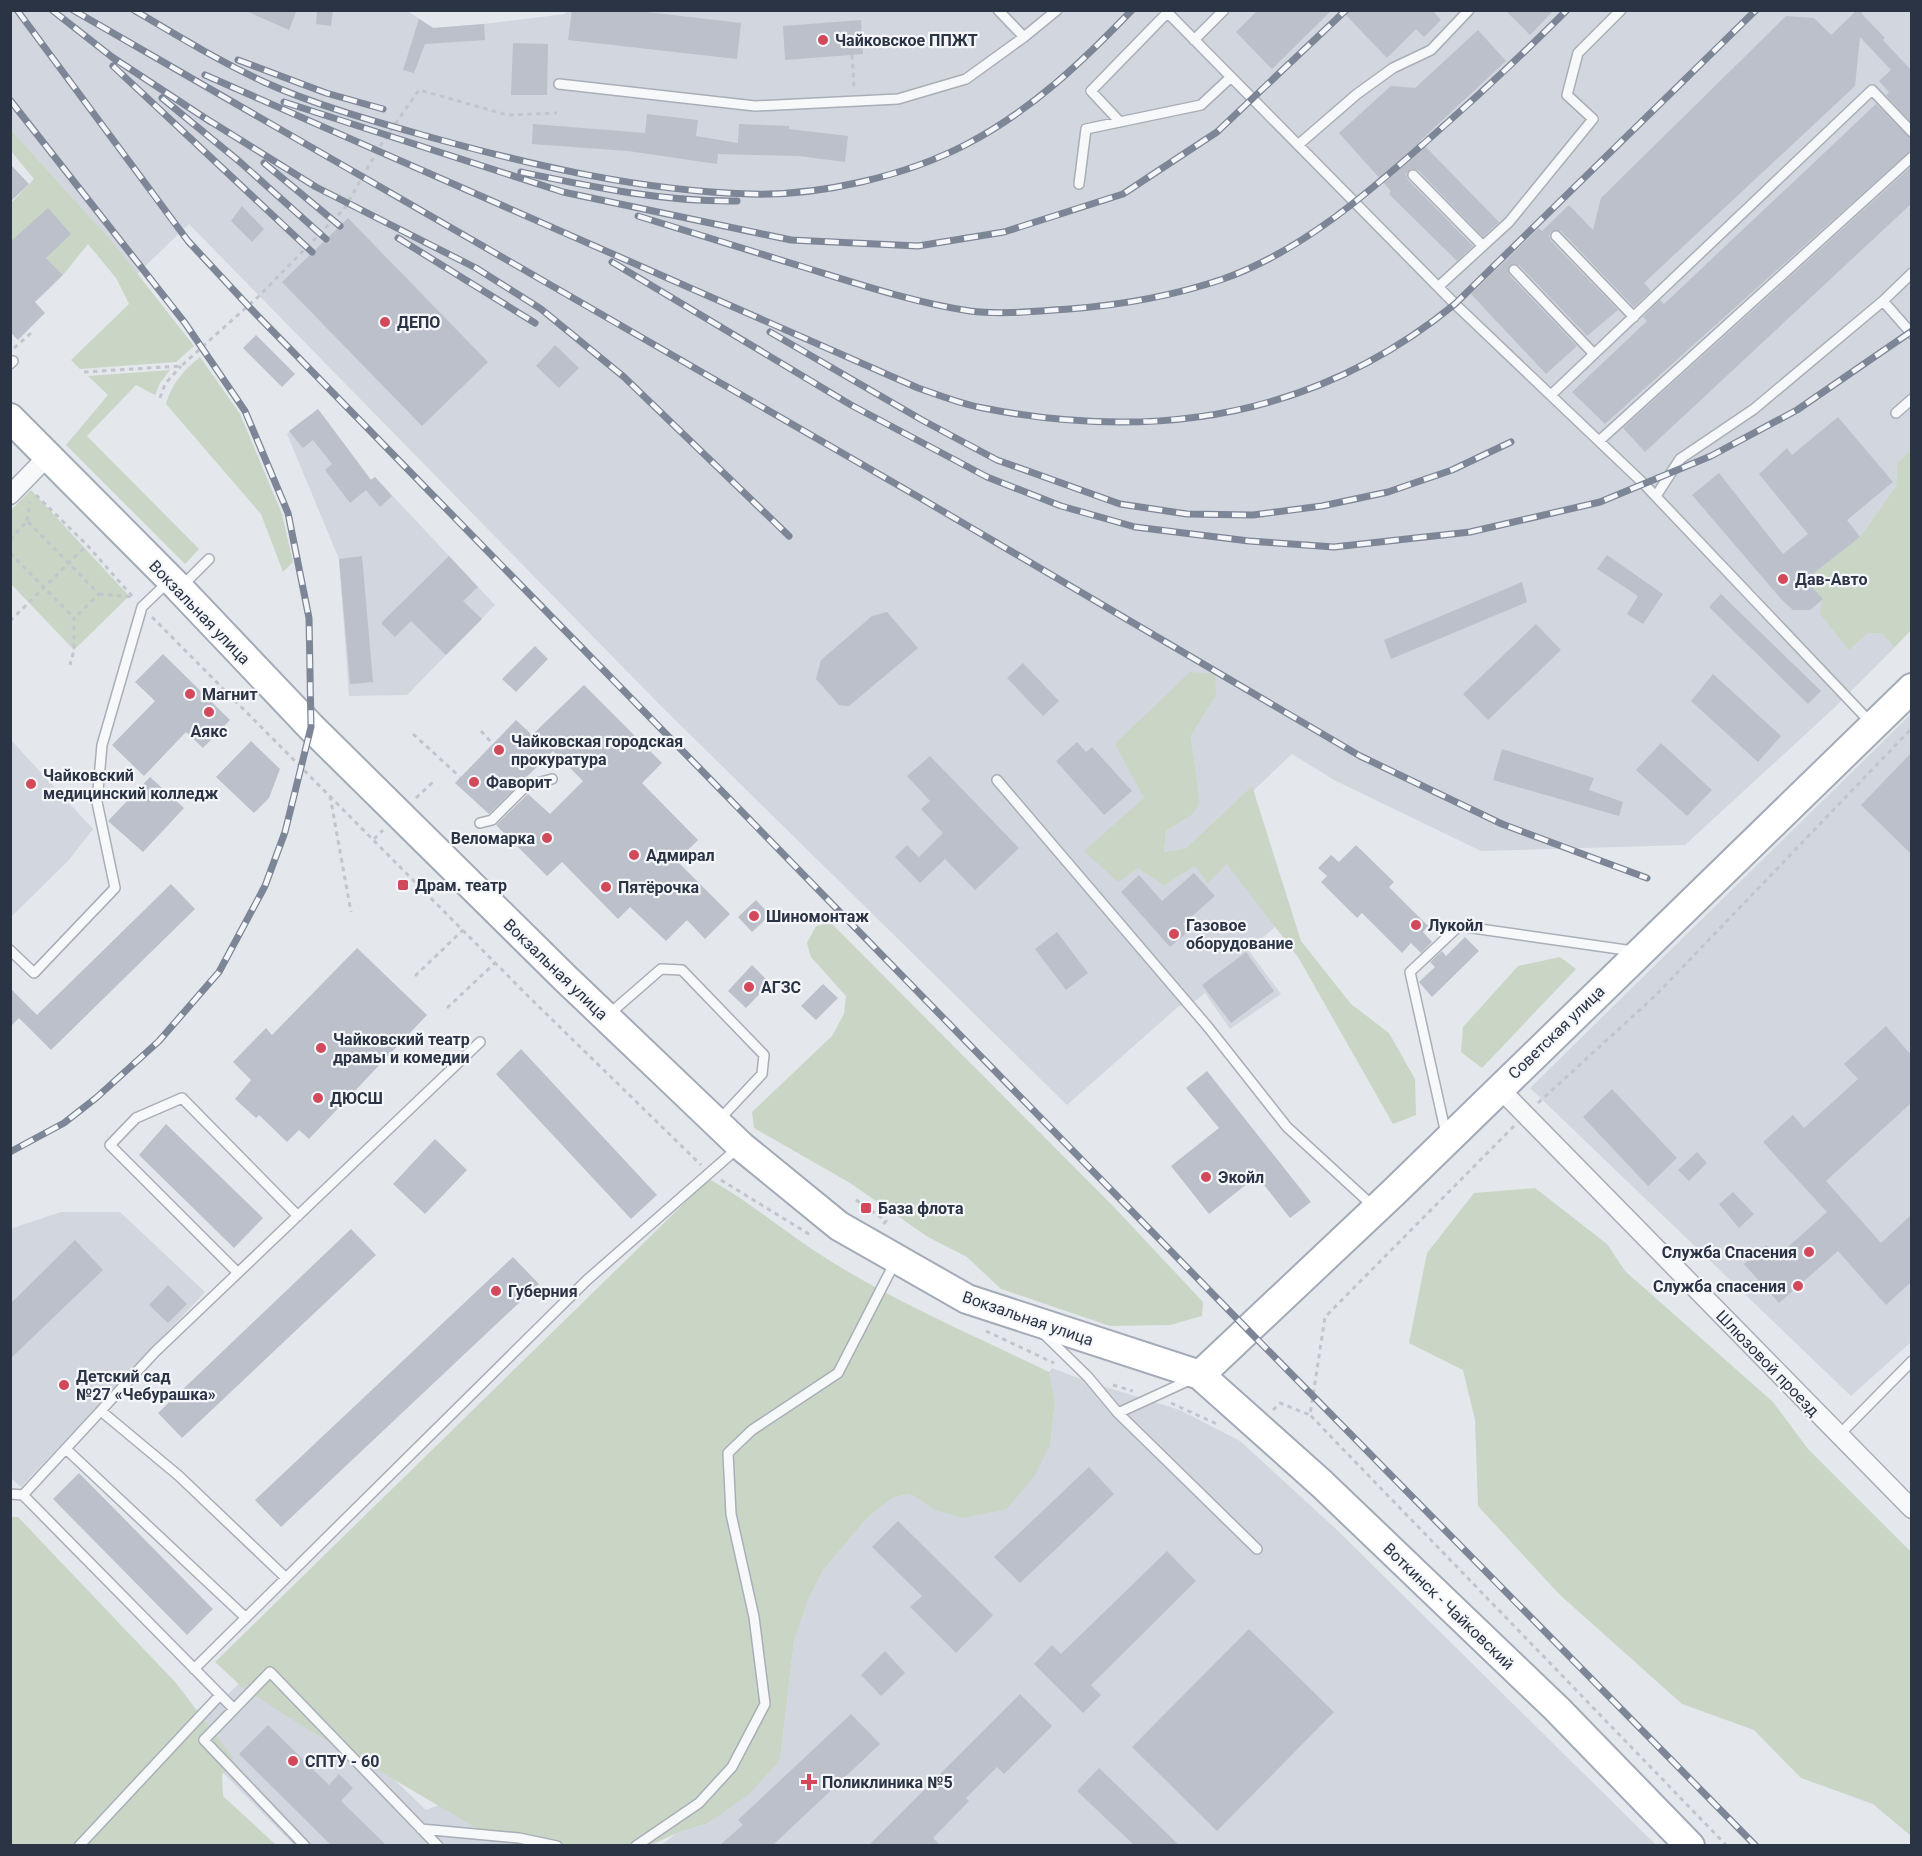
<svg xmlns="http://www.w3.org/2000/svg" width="1922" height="1856" font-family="Roboto,sans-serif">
<rect width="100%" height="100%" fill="#e4e7ec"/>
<!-- built -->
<path fill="#d2d6de" d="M406 10 434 28 484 24 565 14 569 10 1911 11V450L1897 463 1896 486 1860 537 1806 580 1823 599 1849 649 1868 633 1883 634 1894 648 1833 709 1685 845 1481 851 1334 780 1292 754 1253 791 1251 787 1186 848 1164 852 1166 831 1192 815 1200 803 1191 736 1216 695 1144 798 1138 868 1164 886 1195 866 1227 863 1276 926 1248 950 1281 994 1230 1029 1205 993 1189 1006H1179L1067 1105 660 705 189 224 137 274 111 240 11 130V11Z
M318 409 371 480 375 477 495 605 407 695 349 696 339 559 287 434Z
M1911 714V1342L1851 1396 1530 1088Z
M11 740 93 829 68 861 11 917Z
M61 1212H120L205 1292 21 1487 10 1477V1229Z
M1052 1368 1086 1381 1180 1410 1240 1441 1336 1529 1656 1845 660 1846 677 1833 710 1823 780 1760 794 1641 809 1598 824 1569 868 1517 894 1497 910 1494 935 1510 1050 1445 1055 1402 1049 1372Z
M265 1657 426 1810 442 1804 621 1845H294L187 1736Z"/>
<!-- green -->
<path fill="#c9d6c5" d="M11 130 111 240 194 346 176 362 80 369 71 360 129 304 116 278 88 244 63 275 46 258 11 242V203L34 179 11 151Z
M200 357 240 414 282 514 293 562 283 572 261 514 166 404C172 383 183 371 200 357Z
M170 370 160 383 155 395 136 385 87 436 199 549 185 564 66 445 108 395 88 376Z
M1911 450V630L1894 648 1883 634 1868 633 1849 650 1820 614 1822 599 1805 580 1860 537 1896 486 1897 463Z
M31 490 129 596 74 650 11 584V510Z
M1190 672 1215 674 1216 695 1191 736 1200 803 1192 815 1166 831 1164 852 1186 848 1252 786 1301 941 1351 1004 1389 1033 1415 1079 1416 1115 1393 1124 1298 957 1227 864 1208 883 1195 866 1164 886 1138 868 1118 882 1084 851 1144 798 1115 744Z
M831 923 1113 1206 1203 1302 1202 1316 1170 1325 1110 1326 1001 1289 967 1257 928 1237 850 1183 754 1128 752 1112 832 1036 844 1014 846 996 811 957 807 943 816 926Z
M1560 957 1576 969 1482 1068 1461 1052 1463 1027 1518 966Z
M711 1180C750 1202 783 1231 821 1255 892 1301 973 1335 1049 1372L1055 1402 1050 1445 1035 1475 1007 1509 962 1518 935 1510 910 1494 894 1497 868 1517 824 1569 809 1598 794 1641 780 1760 749 1794 709 1823 677 1833 651 1845 527 1846 499 1841 304 1727 242 1687 215 1662 704 1184Z
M1535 1188 1607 1244 1625 1271 1773 1402 1808 1449 1911 1552V1836L1873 1804 1801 1778 1754 1730 1682 1704 1559 1594 1478 1506 1475 1420 1463 1370 1409 1343 1427 1253 1474 1193Z
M10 1517H18L176 1683 233 1758 222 1775 223 1796 276 1845H11Z"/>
<!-- building -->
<path fill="#bbc0ca" d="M244 10H297L289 30Z
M317 10H333L331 26 316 24Z
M572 10H630L741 23 737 59 568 40Z
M1258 10H1332L1272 69 1236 32Z
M1341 10H1432L1441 20 1424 37 1416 29 1387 58Z
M1505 10H1554L1530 35Z
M1857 10H1862V14L1885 38 1883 40 1911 70V122L1886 95 1889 92 1879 81 1891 70 1860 37 1855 86 1644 283 1651 291 1634 307 1561 231H1552L1549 235 1551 241 1618 310 1587 336 1519 265H1510L1509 275 1577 346 1546 374 1471 294 1539 228 1542 231 1569 205 1593 230 1601 198 1786 16 1814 18 1831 35Z
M419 19 433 28 484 24 485 40 425 44 414 73 403 70Z
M861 20 863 54 785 60 783 26Z
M1478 30 1506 61 1420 141 1499 222 1483 237 1418 170 1411 169 1406 174 1408 180 1473 246 1457 261 1389 194 1391 191 1339 133 1391 86 1415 88Z
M513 43 548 44 547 95H511Z
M1876 104 1911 139V150L1605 424 1572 392 1647 321 1643 317 1660 300 1664 304Z
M647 114 698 120 696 136 738 143 739 124 789 126V129L848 136 845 162 799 156 718 154 717 164 628 151 532 144 533 124 645 133Z
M10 164 29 184 10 202Z
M1911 167V204L1645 452 1623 428Z
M242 206 264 229 252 242 231 221Z
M48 208 71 234 46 258 63 275 35 302 45 313 18 340 10 332V242Z
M348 218 488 362 422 426 282 282Z
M256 335 295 374 282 387 243 348Z
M555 345 579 368 559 388 536 366Z
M318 409 371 480 375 477 392 496 380 507 366 490 350 503 325 470 332 464 313 440 303 448 289 431Z
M1838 417 1893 482 1847 520 1860 537 1805 580 1823 599 1810 610H1793L1782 600 1692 495 1719 473 1783 554 1808 534 1759 474 1787 448 1792 455Z
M1607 555 1663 594 1643 624 1627 614 1638 596 1597 569Z
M362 556 373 682 350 684 339 559Z
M449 556 478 587 463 601 482 619 446 655 411 621 395 637 381 623Z
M1522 582 1527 602 1391 659 1384 640Z
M1721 594 1821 691 1808 704 1709 607Z
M887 612 918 648 849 706 839 705 816 679 821 660 872 616Z
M1536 624 1561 650 1488 720 1463 694Z
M535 646 548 659 516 692 502 679Z
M163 654 230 720 203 748 186 732 144 776 112 745 155 701 135 682Z
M1023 663 1059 701 1043 716 1007 678Z
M1713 674 1781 736 1758 762 1691 701Z
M584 685 662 763 642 783 698 840 677 861 730 914 705 939 687 920 666 941 630 907 618 919 562 862 547 876 496 825 528 794 550 814 583 781 553 751 489 814 455 783 516 720 532 735Z
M251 741 280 769 269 798 254 813 216 777Z
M1077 742 1086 752 1092 747 1132 791 1104 815 1056 761Z
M1661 743 1712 790 1687 816 1636 770Z
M1502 749 1594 778 1589 790 1623 802 1619 816 1493 780Z
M1911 753V854L1861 805Z
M930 756 1019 848 975 890 945 859 920 883 895 857 907 845 919 857 943 833 921 809 930 801 907 776Z
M150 777 184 808 143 852 108 821Z
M1356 845 1394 882 1389 887 1428 926 1423 932 1432 942 1421 953 1411 943 1402 953 1362 913 1357 918 1321 882 1327 876 1318 868 1331 855 1339 862Z
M1194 873 1215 896 1183 924 1189 931 1170 947 1121 892 1139 875 1162 901Z
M171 884 195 909 51 1050 19 1018 10 1027V988L37 1015Z
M756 900 770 915 752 932 738 917Z
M1057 932 1088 973 1066 990 1035 949Z
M1465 937 1479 951 1432 997 1419 982 1435 967 1430 962 1442 951 1446 956Z
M357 948 427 1015 309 1139 299 1130 287 1142 259 1115 256 1118 235 1099 251 1080 233 1062 266 1028 272 1035Z
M1246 952 1274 991 1231 1023 1202 985Z
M752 965 770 983 746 1008 728 991Z
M823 984 838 998 816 1020 801 1006Z
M1886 1026 1911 1055V1103L1826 1181 1881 1243 1911 1215V1282L1886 1305 1838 1251 1779 1303 1744 1264 1766 1245 1777 1257 1827 1212 1763 1142 1793 1115 1804 1128 1858 1079 1844 1064Z
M521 1049 657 1195 631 1219 496 1074Z
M1207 1071 1311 1202 1290 1218 1257 1176 1209 1214 1171 1166 1219 1128 1186 1088Z
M1612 1089 1677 1158 1648 1186 1583 1117Z
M166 1124 263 1218 234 1248 139 1155Z
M435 1139 467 1170 425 1214 393 1184Z
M1697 1152 1707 1163 1689 1181 1678 1170Z
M1733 1192 1754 1214 1739 1228 1719 1204Z
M351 1229 376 1255 182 1438 158 1413Z
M75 1240 103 1270 10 1359V1304Z
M513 1257 539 1284 281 1527 255 1500Z
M168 1285 187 1304 168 1323 149 1305Z
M1089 1467 1114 1494 1020 1583 994 1557Z
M79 1473 213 1609 187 1635 53 1499Z
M898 1521 993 1615 956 1653 910 1607 922 1596 872 1547Z
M1167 1551 1196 1581 1091 1685 1101 1695 1083 1713 1034 1664 1052 1645 1061 1654Z
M1249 1629 1334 1712 1217 1831 1132 1747Z
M885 1651 905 1673 881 1696 861 1675Z
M1020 1694 1052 1726 1004 1774 997 1767 966 1798 969 1801 933 1838 940 1845H869Z
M851 1714 880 1744 773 1845H720L743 1825 738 1820Z
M268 1725 329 1785 339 1774 353 1788 341 1801 386 1845H331L239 1754Z
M1099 1768 1179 1845H1134L1077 1791Z"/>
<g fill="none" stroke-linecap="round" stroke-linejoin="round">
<!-- service casing -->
<g stroke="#a9aeb7" stroke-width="12">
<path id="service" d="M998 10 1024 37 1057 10
M1165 10 1455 304 1644 484 1872 724
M1194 40 1224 10
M559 84 755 106 898 99 966 79 1024 37
M1120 122 1091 91 1167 13
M1298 145 1357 94 1393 68 1431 50 1469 10
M1413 175 1483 246
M1079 184 1086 129 1201 105 1231 77
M1556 236 1634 317
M1514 270 1594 354
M1438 287 1509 222 1593 119 1567 95 1578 53 1621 10
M1883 301 1912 273
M10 364 13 361
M1551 395 1872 90 1912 132
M1896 413 1912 399
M1599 441 1912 157
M1656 496 1680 459 1754 409 1883 301 1912 334
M181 587 209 559
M997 780 1208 1027 1287 1127 1374 1207
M480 823 492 820 526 786 552 779
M10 950 34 973 115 888 97 802 102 745 142 607 168 582
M607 1016 661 969 682 970 764 1055 762 1074 719 1120
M1446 1134 1410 972 1459 926 1633 951
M238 1273 110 1145 136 1118 182 1098 298 1216
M1044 1334 1088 1377 1118 1413 1257 1549
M101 1411 179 1476 286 1578
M1118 1413 1192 1379
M1839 1435 1912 1361
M66 1449 246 1618
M10 1494 23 1495
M194 1669 587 1280 739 1147
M234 1709 23 1495 155 1352 480 1042
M421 1829 519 1838 557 1846
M79 1846 220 1695
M305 1846 204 1740 270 1672 438 1846
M636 1846 699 1803 732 1767 765 1704 754 1617 731 1514 728 1453 752 1430 838 1373 895 1262"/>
</g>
<!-- minor casing -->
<g stroke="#a9aeb7" stroke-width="21">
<path id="minor" d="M10 495 47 457
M1499 1088 1912 1509"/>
</g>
<!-- primary casing -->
<g stroke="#a3abb8" stroke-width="32">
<path id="primary" d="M10 418 179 588 311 727 565 978 741 1146 839 1226 967 1299 1200 1375 1322 1484 1557 1709 1690 1846
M1200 1375 1393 1193 1912 688"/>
</g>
<!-- path -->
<path stroke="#c2c5cb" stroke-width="3" stroke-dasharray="4.5 4.5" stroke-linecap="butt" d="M852 55 854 87
M14 348 30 334 27 331
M84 372 181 366 259 296 344 209 382 143 419 90 508 115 557 113
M160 398 165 384 181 366
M36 495 87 545 133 597
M27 521 30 502
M10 540 27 521 99 594 74 618
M10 553 74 618V650L70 665
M99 594 133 597
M152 617 528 996 701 1165
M10 621 87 545
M481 731 493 744
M413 734 460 777
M330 796 351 912
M416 798 435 780
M374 839 383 830
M415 976 463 930
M447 1008 496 962
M1538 1103 1656 995 1912 728
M1514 1126 1325 1317 1310 1415 1727 1846
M721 1180 812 1236
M856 1200 886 1221 883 1225
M986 1331 1054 1363
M1113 1385 1133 1391
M1171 1403 1219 1425
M1273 1410 1280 1403 1310 1415"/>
<!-- service -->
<use href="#service" stroke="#f7f8fa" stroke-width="9"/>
<!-- minor -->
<use href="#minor" stroke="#f7f8fa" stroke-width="18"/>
<!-- primary -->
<use href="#primary" stroke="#fff" stroke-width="28"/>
<!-- rail casing -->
<g stroke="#7d8696" stroke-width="7">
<path id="rail" d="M17 10 188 241 254 312 1248 1330 1756 1846
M52 10 112 57 211 122
M73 10 922 499 1360 756 1502 824 1647 878
M134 10C176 35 219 61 264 82 313 104 366 119 419 134 526 164 639 191 751 194 820 196 906 176 967 144 1032 110 1082 62 1132 10
M238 60 326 93 383 109
M113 66 312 252
M205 75 918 388C939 395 961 404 983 408 1155 442 1317 417 1455 304L1756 10
M162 98 240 162 326 239
M10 100 185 323 245 411 288 513 309 618 311 727 285 832 265 886 219 972 159 1041 96 1098 64 1123 10 1152
M284 102 563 192 791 240 918 246 1004 232 1123 194 1217 132 1346 10
M205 118 316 187 476 268 541 309 624 377 789 536
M264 163 340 226
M521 172C593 187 664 202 737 201
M638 216C697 234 755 252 813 270 864 286 917 303 970 311 1002 315 1037 311 1069 309 1122 305 1173 296 1223 279 1302 251 1368 193 1429 139 1477 97 1522 55 1567 10
M398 238 535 323
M612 262 851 405 987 477 1061 506 1135 527 1249 541 1334 547 1470 532 1600 502 1711 456 1797 410 1912 331
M770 332 922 420 997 460 1120 504 1187 514 1253 515 1322 506 1388 492 1452 470 1511 442"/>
</g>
<!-- rail -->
<use href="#rail" stroke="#f4f6f9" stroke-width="4.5" stroke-dasharray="14" stroke-linecap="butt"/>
</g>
<!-- markers -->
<g fill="#d1495b" stroke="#f4f6f9" stroke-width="2">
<circle cx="823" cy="40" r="6"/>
<circle cx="385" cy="322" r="6"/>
<circle cx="1783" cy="579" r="6"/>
<circle cx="190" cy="694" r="6"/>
<circle cx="209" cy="712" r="6"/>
<circle cx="499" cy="750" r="6"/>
<circle cx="474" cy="782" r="6"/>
<circle cx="31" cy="784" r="6"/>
<circle cx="547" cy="838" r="6"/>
<circle cx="634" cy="855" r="6"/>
<rect x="397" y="879" width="12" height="12" rx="3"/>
<circle cx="606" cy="887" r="6"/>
<circle cx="754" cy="916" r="6"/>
<circle cx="1416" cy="925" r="6"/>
<circle cx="1174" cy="934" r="6"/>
<circle cx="749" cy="987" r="6"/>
<circle cx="321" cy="1048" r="6"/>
<circle cx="318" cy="1098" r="6"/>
<circle cx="1206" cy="1177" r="6"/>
<rect x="860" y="1202" width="12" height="12" rx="3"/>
<circle cx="1809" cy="1252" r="6"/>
<circle cx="1798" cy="1286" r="6"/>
<circle cx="496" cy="1291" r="6"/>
<circle cx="64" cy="1385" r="6"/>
<circle cx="293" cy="1761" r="6"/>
<path d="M806 1773h6v6h6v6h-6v6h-6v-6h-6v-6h6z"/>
</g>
<g text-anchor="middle" stroke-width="4.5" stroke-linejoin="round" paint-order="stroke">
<!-- poi labels -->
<g font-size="16" font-weight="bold" fill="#2b3445" stroke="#f4f6f9" text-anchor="start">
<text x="835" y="46">Чайковское ППЖТ</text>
<text x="397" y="328">ДЕПО</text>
<text x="1795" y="585">Дав-Авто</text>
<text x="202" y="700">Магнит</text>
<text x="209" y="737" text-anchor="middle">Аякс</text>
<text x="511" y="747">Чайковская городская<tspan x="511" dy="18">прокуратура</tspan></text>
<text x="43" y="781">Чайковский<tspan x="43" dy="18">медицинский колледж</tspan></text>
<text x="486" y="788">Фаворит</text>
<text x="535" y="844" text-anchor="end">Веломарка</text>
<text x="646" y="861">Адмирал</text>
<text x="415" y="891">Драм. театр</text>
<text x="618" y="893">Пятёрочка</text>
<text x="766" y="922">Шиномонтаж</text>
<text x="1186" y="931">Газовое<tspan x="1186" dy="18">оборудование</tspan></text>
<text x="1428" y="931">Лукойл</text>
<text x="761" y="993">АГЗС</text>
<text x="333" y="1045">Чайковский театр<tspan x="333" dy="18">драмы и комедии</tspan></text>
<text x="330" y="1104">ДЮСШ</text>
<text x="1218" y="1183">Экойл</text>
<text x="878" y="1214">База флота</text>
<text x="1797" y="1258" text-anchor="end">Служба Спасения</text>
<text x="1786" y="1292" text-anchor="end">Служба спасения</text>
<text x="508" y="1297">Губерния</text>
<text x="76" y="1382">Детский сад<tspan x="76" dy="18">№27 «Чебурашка»</tspan></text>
<text x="305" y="1767">СПТУ - 60</text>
<text x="822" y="1788">Поликлиника №5</text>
</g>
<!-- street labels -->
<g font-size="16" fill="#2b3445" stroke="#f4f6f9">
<text transform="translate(200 612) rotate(46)" y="6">Вокзальная улица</text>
<text transform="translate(556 969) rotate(44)" y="6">Вокзальная улица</text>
<text transform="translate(1556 1032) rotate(-44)" y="6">Советская улица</text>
<text transform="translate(1028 1318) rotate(19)" y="6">Вокзальная улица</text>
<text transform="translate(1768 1363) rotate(46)" y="6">Шлюзовой проезд</text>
<text transform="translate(1449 1606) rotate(44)" y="6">Воткинск - Чайковский</text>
</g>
</g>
<!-- border -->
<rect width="1922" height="1856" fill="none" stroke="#2b3445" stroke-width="24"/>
</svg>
